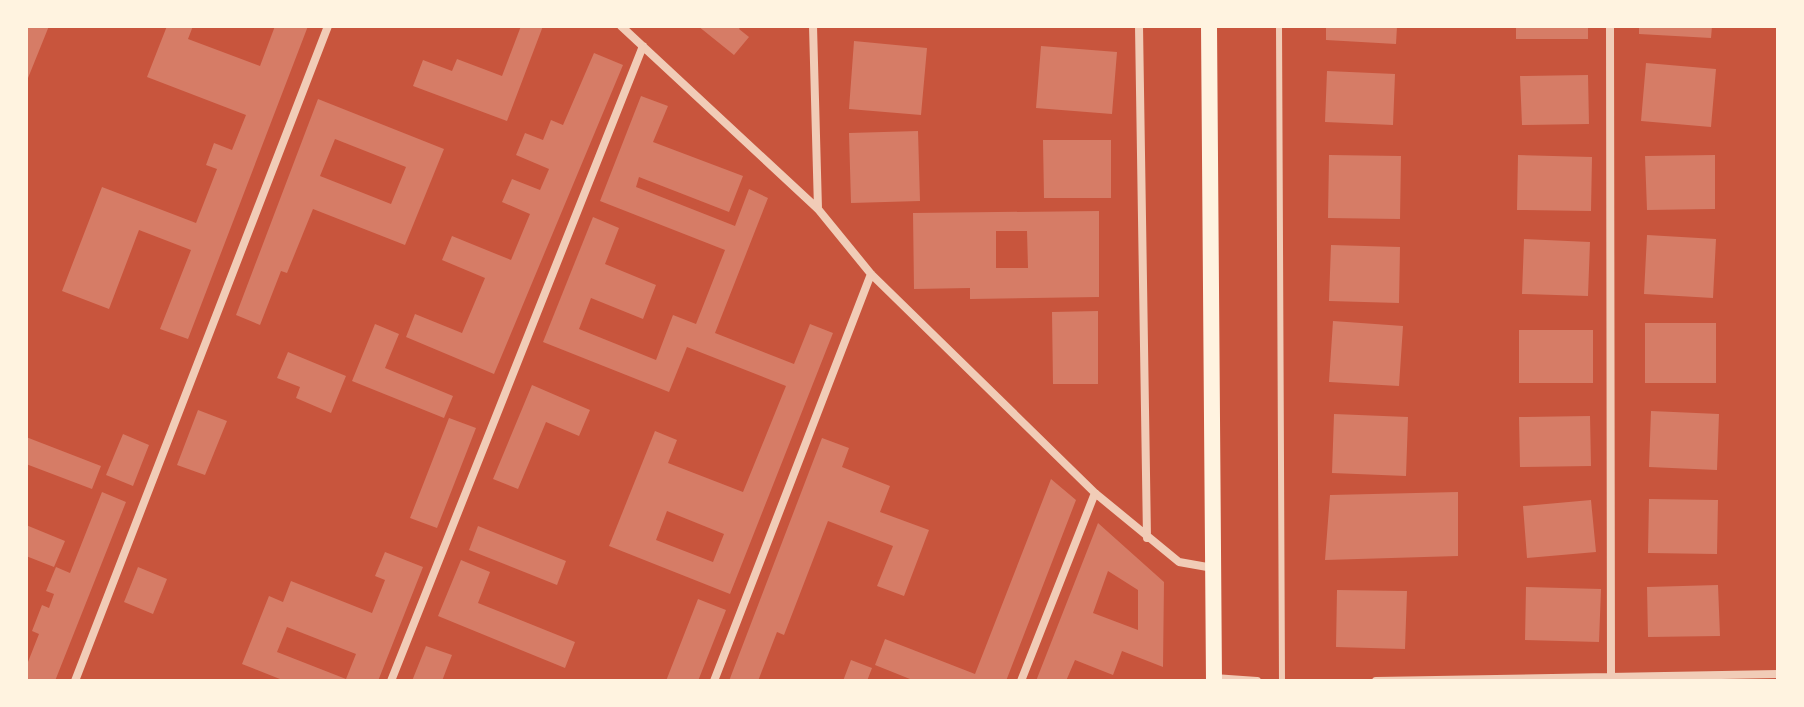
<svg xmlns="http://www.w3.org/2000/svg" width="1804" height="707" font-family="Quicksand,sans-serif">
<rect width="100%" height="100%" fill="#c8553d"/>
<!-- building -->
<path fill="#d67c66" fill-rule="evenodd" d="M26 26H49L26 83Z
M167 26H193L188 39 260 66 275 26H308L188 339 160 329 191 250 139 230 109 309 62 291 102 187 196 223 217 169 206 165 214 143 232 150 246 115 147 77Z
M521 26H543L507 121 413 86 423 60 452 71 457 59 502 76Z
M698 26H741L739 29 749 37 734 55Z
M1326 26H1397L1396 44 1326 40Z
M1516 26H1588V39H1516Z
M1639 26H1712L1711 38 1639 34Z
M854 41 927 48 921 115 849 109Z
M1041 46 1117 52 1112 114 1036 108Z
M594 53 623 65 494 374 406 337 415 314 462 333 485 278 442 260 452 236 511 260 530 214 502 202 512 179 540 190 549 169 516 155 525 133 543 140 551 120 563 125Z
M1646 63 1716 69 1711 127 1641 121Z
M1327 71 1395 74 1393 125 1325 122Z
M1588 75 1589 124 1522 125 1520 76Z
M641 96 668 106 653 142 743 176 729 212 639 177 636 187 735 226 749 189 768 198 715 333 794 364 810 324 833 333 730 594 609 546 655 431 677 440 668 463 743 492 786 386 687 347 669 392 543 342 593 217 619 228 605 264 656 285 643 319 591 298 579 329 656 360 673 315 696 324 725 250 600 201ZM667 511 724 534 713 562 656 540Z
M318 99 444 149 405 245 313 209 287 273 281 271 260 325 236 315ZM335 139 406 167 391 204 320 176Z
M918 131 920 201 851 203 849 133Z
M1043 140H1111V198H1044Z
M1329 155 1401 156 1400 219 1328 218Z
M1518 155 1592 157 1591 211 1517 210Z
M1715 155V209L1647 210 1645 156Z
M1099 211V297L970 299V288L914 289 913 213ZM996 231H1027L1028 268H996Z
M1647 235 1716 239 1713 298 1644 294Z
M1524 239 1590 242 1588 296 1522 294Z
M1331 245 1400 247 1399 303 1329 301Z
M1098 311V384H1053L1052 312Z
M1333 321 1403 326 1399 386 1329 382Z
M1645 323H1716V383H1645Z
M375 324 399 334 385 368 453 396 444 418 352 381Z
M1519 330H1593V383H1519Z
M288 352 346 376 331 413 296 398 300 387 277 378Z
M532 385 590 410 579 436 546 422 518 489 493 479Z
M198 410 227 421 205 475 177 465Z
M1651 411 1719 414 1717 470 1649 467Z
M1334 414 1408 417 1406 476 1332 473Z
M1590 416 1591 466 1520 467 1519 417Z
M449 418 476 428 437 528 410 518Z
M123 434 149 445 133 486 106 475Z
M26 437 101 466 92 489 26 464Z
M822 438 849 448 842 467 890 486 880 512 929 530 904 596 877 586 893 546 828 521 784 635 777 632 758 681H729Z
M1051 479 1076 500 1006 681H915L875 665 885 639 975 674Z
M102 492 126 502 55 681H26V667L39 634 32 631 42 605 49 608 54 594 46 591 56 567 70 573Z
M1458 492V556L1325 560 1330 495Z
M1649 499 1718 500 1717 554 1648 553Z
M1591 500 1596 552 1527 558 1523 506Z
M1098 523 1164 582 1163 667 1122 651 1113 675 1075 660 1066 681H1036ZM1108 571 1138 590V630L1093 613Z
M26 525 65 541 54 567 26 556Z
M478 526 566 561 557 585 469 550Z
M385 552 423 567 378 681H285L242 664 269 596 283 602 291 581 372 613 385 580 375 576ZM287 627 356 654 346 679 277 652Z
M461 560 490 572 478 603 575 642 565 668 438 616Z
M138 567 167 579 153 614 124 602Z
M1718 585 1720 636 1648 637 1647 587Z
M1526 587 1601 589 1599 642 1525 640Z
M1337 590 1407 591 1405 649 1336 647Z
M698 599 726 610 698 681H666Z
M426 646 452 655 442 681H412Z
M851 660 872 668 867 681H843Z"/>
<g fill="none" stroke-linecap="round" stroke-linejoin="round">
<!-- service -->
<path stroke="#f1ccb7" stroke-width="6" d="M1279 26 1282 681"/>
<!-- minor -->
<path stroke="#f1ccb7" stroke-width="8" d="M621 26 818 209 871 274 1095 493 1179 562 1213 568
M813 26 818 209
M1139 26 1147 538
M1610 26 1611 676
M1214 678 1257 681
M75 681 328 26
M391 681 643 46
M714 681 871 274
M1021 681 1095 493
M1376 681 1778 674"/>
<!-- secondary -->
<path stroke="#fff3e0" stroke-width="16" d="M1209 26 1214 681"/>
</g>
<!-- border -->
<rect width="1804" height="707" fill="none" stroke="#fff3e0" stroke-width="56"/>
</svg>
